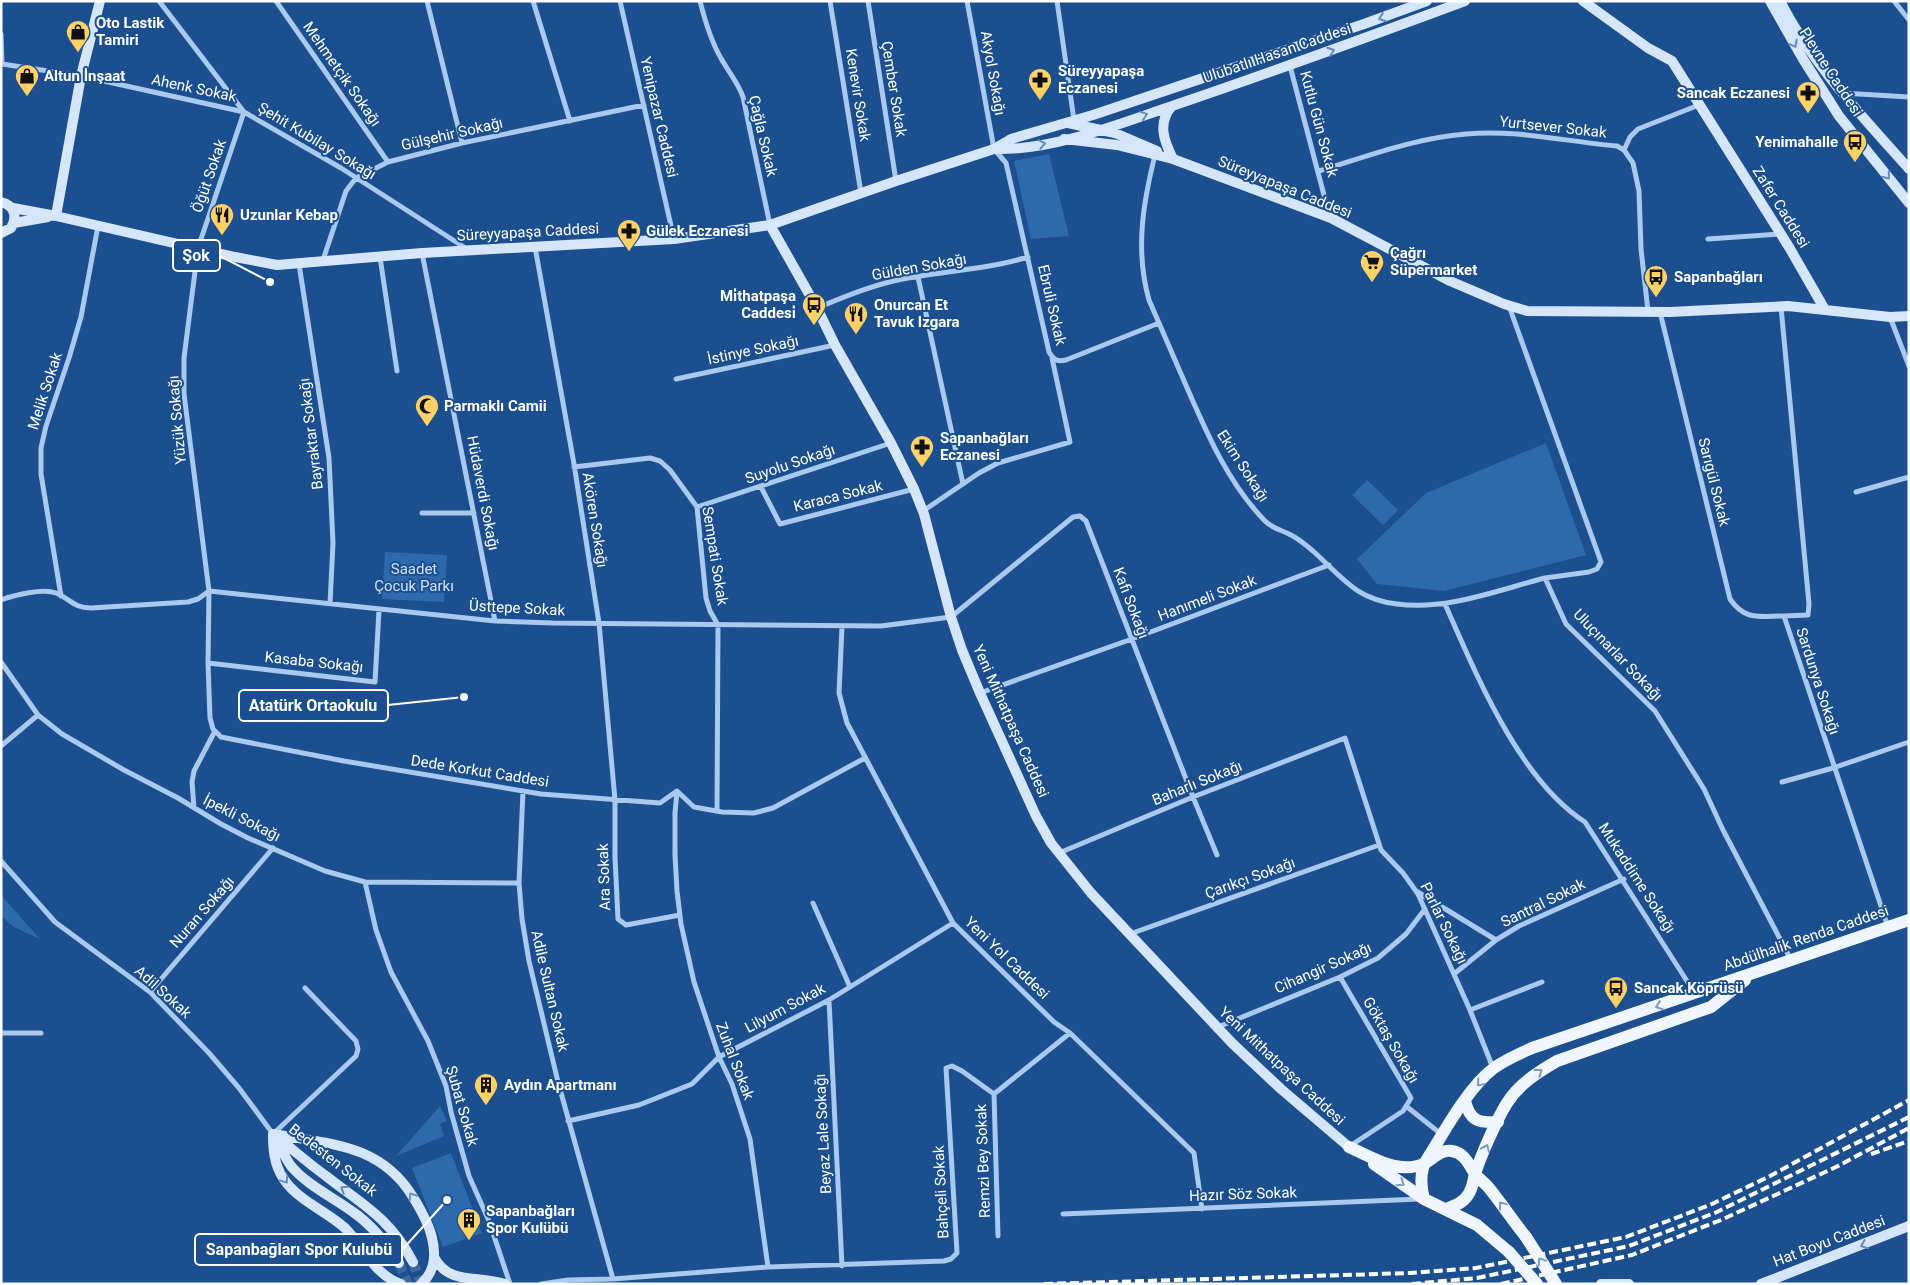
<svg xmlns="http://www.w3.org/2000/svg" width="1910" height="1285" font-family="Roboto,sans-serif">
<rect width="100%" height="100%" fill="#1b4f8f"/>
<!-- green -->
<path fill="#2e69ad" d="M1049 154 1069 236 1031 239 1014 161Z
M1546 443 1586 555 1444 591 1377 584 1357 559 1426 493Z
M1367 480 1398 510 1383 525 1352 495Z
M385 552 447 555 444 602 382 599Z
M1 895 40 939 14 927 1 916Z
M440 1106 447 1121 440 1124 444 1136 396 1156Z
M451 1153 482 1233 443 1247 412 1168Z"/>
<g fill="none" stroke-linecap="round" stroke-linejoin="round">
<!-- secondary-tunnel -->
<path stroke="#3d69a0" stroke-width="10" stroke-dasharray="10 5" stroke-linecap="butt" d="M413 1262 421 1284
M399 1263 408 1284"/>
<!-- street -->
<path stroke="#a9c9ee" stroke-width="5" d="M159 1 244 112 341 168 467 249
M276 1 388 162
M427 1 462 143
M533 1 570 121
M620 1 674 239
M700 1C705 21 711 42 722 60 730 74 737 81 743 97L770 225
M830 1 861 193
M868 1 896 181
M967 1 994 149 1006 163 1049 352C1054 360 1057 362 1066 360L1159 323
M1057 1 1074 120
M1894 1 1909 20
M1 34 2 64 81 76 244 112 198 248 184 358V394L209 591 208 663 210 718 213 729 221 737 344 761 541 794 660 803 677 791 694 807 722 812 754 813 773 808 865 758
M1290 66 1330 218
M1842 93 1909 97
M1624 150 1630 137 1638 129 1699 105
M1155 155C1143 203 1135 251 1149 300 1162 330 1175 360 1188 390 1208 436 1229 484 1265 521 1273 529 1282 530 1291 535 1299 539 1306 545 1313 551 1342 577 1355 599 1397 604 1446 611 1498 590 1545 578
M1319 171C1368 156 1415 138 1466 134 1516 129 1568 142 1617 146L1624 150 1633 163 1639 191 1641 249 1648 311
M1708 239 1780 234
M535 247 574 464 599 623 615 800V857L618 919 626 925 680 915
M422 253 495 621
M380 257 397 371
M323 260 346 191 356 178 388 162 462 143 644 105
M299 264 329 458 333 543 330 604
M918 277 963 484
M1509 306 1601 562 1597 569 1589 572 1545 578 1566 624 1655 711 1704 789 1723 830 1791 960
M1781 307 1809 604 1808 615 1784 616 1888 927
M817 308C844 297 870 286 898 280 941 271 985 270 1028 257
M1660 312 1730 599C1745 621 1759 616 1784 616
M1890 317 1909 366
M676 379 835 345
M574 467 650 458 660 461 670 470 697 507 706 598 710 611 718 625 717 811
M761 487 780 524 914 489
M1856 492 1909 477
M697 507 891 443
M923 511 979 473 998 463 1070 442 1052 358
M422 513H474
M61 596 41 474V448L46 426 69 358 81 317 98 226
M1 600C14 595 43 588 56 593 71 599 73 608 91 608L188 602 198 599 209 591 495 621 553 623 881 626 951 617 1073 517 1080 516 1086 521 1193 797 1217 855
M1445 604C1476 674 1519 780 1585 822L1694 992
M842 627 839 693 847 723 953 923 1054 1022 1070 1033 1194 1153 1202 1209
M1 662 38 715 62 734 124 770 178 798 221 824 248 838 325 871 365 882 519 883
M208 663 375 682 379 610
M980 693 1132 639 1329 565
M1 746 38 715
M1782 782 1833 768 1909 742
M523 791 519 883 522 919 529 961 558 1082 613 1279
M677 791 675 813V855L677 891 681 924 694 982 719 1057 732 1084 750 1139 768 1267 944 1261 951 1259 957 1253 946 1068 952 1066 962 1071 994 1094
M194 808 192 782 194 771 215 731
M1059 853 1193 797 1345 738 1381 850 1403 873 1418 894 1470 1010 1493 1068
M1 861 55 922 150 992 209 1053 239 1088 273 1134 356 1056 358 1049 356 1041 305 988
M365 882 376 930 391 972 428 1041 446 1086 451 1112 469 1176 489 1221 510 1284
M1416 891 1496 940
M813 903 850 987
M1130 934 1379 845
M1454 974 1496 940 1519 926 1624 879
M1340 977 1411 1098 1403 1111 1350 1146
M150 992 273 848
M829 1000 842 1266
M1470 1010 1542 982
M1218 1027 1340 977 1378 958 1406 934 1425 909
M1 1033H41
M1406 1106 1441 1134
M568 1121 639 1105 692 1084 719 1057 829 1000 953 923
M1063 1214 1420 1199
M998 1236 994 1094 1070 1033
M541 1284 568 1280 613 1279 768 1267"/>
<!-- secondary -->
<path stroke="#d6e6fa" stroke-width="10" d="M1583 1 1648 48 1672 61 1789 247 1824 308
M1770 1 1803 59 1839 116 1909 203
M1780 1C1812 64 1862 116 1909 169
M1172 106C1157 123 1164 141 1173 159
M1068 123 1115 133 1157 151
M1064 139 1117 145 1173 159 1331 218 1450 281 1504 304 1527 311 1670 312 1788 306 1890 317 1909 316
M995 149C1053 151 1121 123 1175 105 1272 72 1368 37 1465 1
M1 202C14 205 18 216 11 228L1 233
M13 208 56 216 235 257 277 265 422 253 674 239 770 225 896 181 994 149 1011 139 1093 115 1364 24 1427 1
M56 216 81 76 100 1
M14 223 48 217
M770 225 817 308 835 345 891 443 914 489 924 514 951 617 962 650 980 693 1036 816 1051 843 1091 893 1232 1043 1281 1089 1349 1147
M273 1134C328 1144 380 1143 413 1197 421 1210 429 1224 432 1238 436 1254 435 1272 421 1284
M273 1134C273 1149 274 1164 283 1178 298 1201 325 1210 345 1228 364 1247 374 1275 401 1284
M275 1135C292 1149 308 1163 326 1176 363 1205 389 1217 413 1262
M276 1139C281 1147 285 1158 291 1166 308 1186 333 1197 353 1212 372 1225 387 1244 399 1263
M434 1257C449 1285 475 1275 505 1284
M1601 1284H1629
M1761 1284 1909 1226"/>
<!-- primary -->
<path stroke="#f0f6ff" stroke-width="12" d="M1465 1101C1470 1121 1478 1123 1498 1122
M1349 1147C1372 1157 1399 1176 1425 1163 1433 1159 1441 1149 1452 1151 1465 1153 1469 1165 1475 1174 1479 1179 1485 1183 1489 1188 1502 1204 1513 1221 1526 1237
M1374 1164 1424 1199 1477 1225 1509 1252
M1424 1199C1421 1188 1420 1179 1423 1168 1425 1161 1430 1155 1434 1148 1449 1123 1471 1085 1494 1068 1505 1060 1519 1054 1532 1048L1909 920
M1446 1209C1454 1206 1463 1203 1468 1195 1473 1188 1473 1181 1475 1174 1481 1155 1497 1119 1507 1103 1519 1084 1538 1072 1557 1061L1711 1007 1745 980"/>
<!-- rail -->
<path stroke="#fff" stroke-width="4" stroke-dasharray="9 4" stroke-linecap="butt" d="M1871 1154 1909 1141
M1044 1284 1411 1273 1476 1268 1626 1237 1712 1204 1770 1176 1909 1100
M1412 1284 1477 1278 1629 1246 1717 1212 1909 1117
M1501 1284 1632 1255 1721 1220 1836 1167 1909 1128"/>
<!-- primary-bridge -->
<path stroke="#f0f6ff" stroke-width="12" d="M1526 1237 1556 1284
M1509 1252 1537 1284"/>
</g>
<!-- one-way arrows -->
<defs><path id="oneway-chevron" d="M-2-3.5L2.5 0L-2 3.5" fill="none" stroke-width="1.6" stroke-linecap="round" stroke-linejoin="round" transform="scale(1.25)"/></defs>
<g stroke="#668bba">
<use href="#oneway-chevron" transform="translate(1382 18) rotate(160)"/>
<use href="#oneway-chevron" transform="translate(1794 44) rotate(61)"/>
<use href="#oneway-chevron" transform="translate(1331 51) rotate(-20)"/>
<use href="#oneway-chevron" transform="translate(1144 115) rotate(-19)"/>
<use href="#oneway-chevron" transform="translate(1042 144) rotate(-11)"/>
<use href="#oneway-chevron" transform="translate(1887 176) rotate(51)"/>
<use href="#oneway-chevron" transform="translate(285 1180) rotate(56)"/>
<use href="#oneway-chevron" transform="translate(344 1189) rotate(-147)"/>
<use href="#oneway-chevron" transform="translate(412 1196) rotate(-123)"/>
<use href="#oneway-chevron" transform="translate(1864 1245) rotate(158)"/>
</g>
<g stroke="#7b9ac1">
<use href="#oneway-chevron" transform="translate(1659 1006) rotate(161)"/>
<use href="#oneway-chevron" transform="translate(1539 1072) rotate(-35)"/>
<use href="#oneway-chevron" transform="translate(1480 1083) rotate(131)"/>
<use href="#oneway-chevron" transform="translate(1486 1148) rotate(-66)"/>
<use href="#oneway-chevron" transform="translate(1401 1183) rotate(34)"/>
<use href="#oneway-chevron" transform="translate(1502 1205) rotate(-127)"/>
<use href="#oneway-chevron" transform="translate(1541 1261) rotate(-124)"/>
</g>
<!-- icons -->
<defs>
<g id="shop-pin" transform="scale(1.25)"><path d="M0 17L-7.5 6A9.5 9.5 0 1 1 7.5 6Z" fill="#ffd166" stroke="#1b4f8f"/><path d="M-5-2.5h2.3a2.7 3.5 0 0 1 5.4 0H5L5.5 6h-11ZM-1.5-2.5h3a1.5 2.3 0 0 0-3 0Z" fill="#111"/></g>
<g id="pharmacy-pin" transform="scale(1.25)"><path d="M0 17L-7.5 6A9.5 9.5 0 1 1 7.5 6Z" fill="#ffd166" stroke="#1b4f8f"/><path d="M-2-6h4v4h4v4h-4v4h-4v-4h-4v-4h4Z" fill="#111"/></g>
<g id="bus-pin" transform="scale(1.25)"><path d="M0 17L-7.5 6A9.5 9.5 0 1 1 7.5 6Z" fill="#ffd166" stroke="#1b4f8f"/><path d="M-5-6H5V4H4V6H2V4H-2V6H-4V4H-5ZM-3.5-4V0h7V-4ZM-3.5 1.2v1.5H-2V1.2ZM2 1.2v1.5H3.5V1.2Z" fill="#111"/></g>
<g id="restaurant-pin" transform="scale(1.25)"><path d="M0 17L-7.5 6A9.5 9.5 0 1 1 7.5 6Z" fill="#ffd166" stroke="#1b4f8f"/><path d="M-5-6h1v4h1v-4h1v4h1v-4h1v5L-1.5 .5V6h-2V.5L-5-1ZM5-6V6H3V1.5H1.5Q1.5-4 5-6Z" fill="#111"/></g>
<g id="supermarket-pin" transform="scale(1.25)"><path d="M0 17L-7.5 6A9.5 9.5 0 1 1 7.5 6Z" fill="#ffd166" stroke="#1b4f8f"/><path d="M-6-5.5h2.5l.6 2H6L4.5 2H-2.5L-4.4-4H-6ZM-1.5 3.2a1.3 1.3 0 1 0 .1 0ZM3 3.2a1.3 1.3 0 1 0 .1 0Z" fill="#111"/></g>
<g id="mosque-pin" transform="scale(1.25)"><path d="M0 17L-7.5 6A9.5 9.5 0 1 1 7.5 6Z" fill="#ffd166" stroke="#1b4f8f"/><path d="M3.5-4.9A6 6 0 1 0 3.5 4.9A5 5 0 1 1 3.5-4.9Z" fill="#111"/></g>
<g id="building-pin" transform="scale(1.25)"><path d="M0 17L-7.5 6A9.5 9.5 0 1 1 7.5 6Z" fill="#ffd166" stroke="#1b4f8f"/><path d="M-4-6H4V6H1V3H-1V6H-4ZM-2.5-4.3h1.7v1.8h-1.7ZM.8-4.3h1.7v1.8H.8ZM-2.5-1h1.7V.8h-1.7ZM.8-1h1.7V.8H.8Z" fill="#111"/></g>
</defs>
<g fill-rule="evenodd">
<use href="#shop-pin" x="78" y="32"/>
<use href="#shop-pin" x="27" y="76"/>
<use href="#pharmacy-pin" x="1040" y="80"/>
<use href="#pharmacy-pin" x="1808" y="93"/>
<use href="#bus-pin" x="1855" y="142"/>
<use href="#restaurant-pin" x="222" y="215"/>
<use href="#pharmacy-pin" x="629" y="231"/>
<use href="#supermarket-pin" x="1372" y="262"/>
<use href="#bus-pin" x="1656" y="277"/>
<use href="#bus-pin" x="814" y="305"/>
<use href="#restaurant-pin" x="856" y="314"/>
<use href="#mosque-pin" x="427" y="406"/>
<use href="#pharmacy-pin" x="922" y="447"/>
<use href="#bus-pin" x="1616" y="988"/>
<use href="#building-pin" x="486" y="1085"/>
<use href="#building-pin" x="469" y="1220"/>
</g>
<g text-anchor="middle" stroke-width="4" stroke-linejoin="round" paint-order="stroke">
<!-- poi labels -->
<g font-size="15" font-weight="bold" fill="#fff" stroke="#1b4f8f" text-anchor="start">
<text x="96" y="28">Oto Lastik<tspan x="96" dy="17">Tamiri</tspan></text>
<text x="1058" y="76">Süreyyapaşa<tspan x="1058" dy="17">Eczanesi</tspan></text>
<text x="44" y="81">Altun İnşaat</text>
<text x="1790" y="98" text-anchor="end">Sancak Eczanesi</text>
<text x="1838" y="147" text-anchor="end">Yenimahalle</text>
<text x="240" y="220">Uzunlar Kebap</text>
<text x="646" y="236">Gülek Eczanesi</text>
<text x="1390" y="258">Çağrı<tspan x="1390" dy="17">Süpermarket</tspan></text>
<text x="1674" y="282">Sapanbağları</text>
<text x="796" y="301" text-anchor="end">Mi̇thatpaşa<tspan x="796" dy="17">Caddesi̇</tspan></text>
<text x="874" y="310">Onurcan Et<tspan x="874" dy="17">Tavuk Izgara</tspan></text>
<text x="444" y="411">Parmaklı Camii</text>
<text x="940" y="443">Sapanbağları<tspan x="940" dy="17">Eczanesi</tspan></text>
<text x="1634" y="993">Sancak Köprüsü</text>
<text x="504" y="1090">Aydın Apartmanı</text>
<text x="486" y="1216">Sapanbağları<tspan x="486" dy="17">Spor Kulübü</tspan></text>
</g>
<!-- street labels -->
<g font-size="15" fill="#fff" stroke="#1b4f8f">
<text transform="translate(1277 53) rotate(-19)" y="5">Ulubatlı Hasan Caddesi</text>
<text transform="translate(1831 72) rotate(57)" y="5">Plevne Caddesi</text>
<text transform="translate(993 73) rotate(80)" y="5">Akyol Sokağı</text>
<text transform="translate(342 74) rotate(55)" y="5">Mehmetçik Sokağı</text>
<text transform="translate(194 88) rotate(12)" y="5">Ahenk Sokak</text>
<text transform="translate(894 89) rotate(81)" y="5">Çember Sokak</text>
<text transform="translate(858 95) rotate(81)" y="5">Kenevir Sokak</text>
<text transform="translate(659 117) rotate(77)" y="5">Yenipazar Caddesi</text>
<text transform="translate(1319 124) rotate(75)" y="5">Kutlu Gün Sokak</text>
<text transform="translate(1553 127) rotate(6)" y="5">Yurtsever Sokak</text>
<text transform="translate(452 134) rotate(-13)" y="5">Gülşehir Sokağı</text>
<text transform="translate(763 136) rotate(77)" y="5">Çağla Sokak</text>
<text transform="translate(317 141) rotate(31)" y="5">Şehit Kubilay Sokağı</text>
<text transform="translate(209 176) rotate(-71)" y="5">Öğüt Sokak</text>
<text transform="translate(1285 187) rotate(22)" y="5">Süreyyapaşa Caddesi</text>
<text transform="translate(1781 207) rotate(58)" y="5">Zafer Caddesi</text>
<text transform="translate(528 232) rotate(-3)" y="5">Süreyyapaşa Caddesi</text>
<text transform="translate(919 267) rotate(-10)" y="5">Gülden Sokağı</text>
<text transform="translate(1052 305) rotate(77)" y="5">Ebruli Sokak</text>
<text transform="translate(753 350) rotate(-12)" y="5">İstinye Sokağı</text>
<text transform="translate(45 391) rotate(-72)" y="5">Melik Sokak</text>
<text transform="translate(177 420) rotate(-95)" y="5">Yüzük Sokağı</text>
<text transform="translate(311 434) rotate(-97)" y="5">Bayraktar Sokağı</text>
<text transform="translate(790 464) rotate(-19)" y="5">Suyolu Sokağı</text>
<text transform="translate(1243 466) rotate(57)" y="5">Ekim Sokağı</text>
<text transform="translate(1714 482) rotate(76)" y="5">Sarıgül Sokak</text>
<text transform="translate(483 493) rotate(79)" y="5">Hüdaverdi Sokağı</text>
<text transform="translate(838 496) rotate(-14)" y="5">Karaca Sokak</text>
<text transform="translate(595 520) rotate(81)" y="5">Akören Sokağı</text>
<text transform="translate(715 556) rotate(81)" y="5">Sempati Sokak</text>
<text transform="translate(1207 598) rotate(-21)" y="5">Hanımeli Sokak</text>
<text transform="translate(1131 603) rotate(69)" y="5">Kafi Sokağı</text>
<text transform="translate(517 608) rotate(3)" y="5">Üsttepe Sokak</text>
<text transform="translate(1618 655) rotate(46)" y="5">Uluçınarlar Sokağı</text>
<text transform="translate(314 662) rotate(6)" y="5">Kasaba Sokağı</text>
<text transform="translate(1818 681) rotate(72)" y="5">Sardunya Sokağı</text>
<text transform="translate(1011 721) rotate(66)" y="5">Yeni Mithatpaşa Caddesi</text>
<text transform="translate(480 771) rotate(9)" y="5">Dede Korkut Caddesi</text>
<text transform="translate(1197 783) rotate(-22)" y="5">Baharlı Sokağı</text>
<text transform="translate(242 818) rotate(27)" y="5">İpekli Sokağı</text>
<text transform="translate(604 877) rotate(-92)" y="5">Ara Sokak</text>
<text transform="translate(1250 878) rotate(-20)" y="5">Çarıkçı Sokağı</text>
<text transform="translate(1637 878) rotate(57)" y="5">Mukaddime Sokağı</text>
<text transform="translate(1543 903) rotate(-26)" y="5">Santral Sokak</text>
<text transform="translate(202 912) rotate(-49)" y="5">Nuran Sokağı</text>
<text transform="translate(1444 923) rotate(64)" y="5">Parlar Sokağı</text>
<text transform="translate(1806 938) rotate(-19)" y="5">Abdülhalik Renda Caddesi</text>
<text transform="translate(1007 958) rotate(44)" y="5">Yeni Yol Caddesi</text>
<text transform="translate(1323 968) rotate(-24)" y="5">Cihangir Sokağı</text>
<text transform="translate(550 991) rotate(77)" y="5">Adile Sultan Sokak</text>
<text transform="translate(163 992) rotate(42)" y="5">Adil Sokak</text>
<text transform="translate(785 1008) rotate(-28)" y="5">Lilyum Sokak</text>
<text transform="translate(1391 1040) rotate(60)" y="5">Göktaş Sokağı</text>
<text transform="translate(735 1061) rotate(69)" y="5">Zuhal Sokak</text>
<text transform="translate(1282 1066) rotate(43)" y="5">Yeni Mithatpaşa Caddesi</text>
<text transform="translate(462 1106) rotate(74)" y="5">Şubat Sokak</text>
<text transform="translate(823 1134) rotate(-93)" y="5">Beyaz Lale Sokağı</text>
<text transform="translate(333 1160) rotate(38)" y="5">Bedesten Sokak</text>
<text transform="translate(983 1161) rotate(-92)" y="5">Remzi Bey Sokak</text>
<text transform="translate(941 1192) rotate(-93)" y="5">Bahçeli Sokak</text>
<text transform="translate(1243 1194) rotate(-2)" y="5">Hazır Söz Sokak</text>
<text transform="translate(1829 1241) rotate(-21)" y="5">Hat Boyu Caddesi</text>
</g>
<!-- park labels -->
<g font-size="15" fill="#cfe3fa" stroke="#1b4f8f">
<text x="414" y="574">Saadet<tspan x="414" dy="17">Çocuk Parkı</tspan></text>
</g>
</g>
<!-- callouts -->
<path fill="none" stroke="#fff" stroke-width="2" d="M270 282L220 256M464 697L388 705M447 1200L402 1250"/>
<g fill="#fff" stroke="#1b4f8f" stroke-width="2">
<circle cx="270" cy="282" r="5"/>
<circle cx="464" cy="697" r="5"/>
<circle cx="447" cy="1200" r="5"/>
</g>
<g fill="#1b4f8f" stroke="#fff" stroke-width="2">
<rect x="173" y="240" width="47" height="31" rx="5"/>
<rect x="239" y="690" width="149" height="31" rx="5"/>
<rect x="195" y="1234" width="207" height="31" rx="5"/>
</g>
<g font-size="16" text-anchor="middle" font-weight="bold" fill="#fff">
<text x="196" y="261">Şok</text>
<text x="313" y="711">Atatürk Ortaokulu</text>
<text x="299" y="1255">Sapanbağları Spor Kulubü</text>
</g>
<!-- border -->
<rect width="1910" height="1285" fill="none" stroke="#ffffff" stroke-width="5"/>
</svg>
